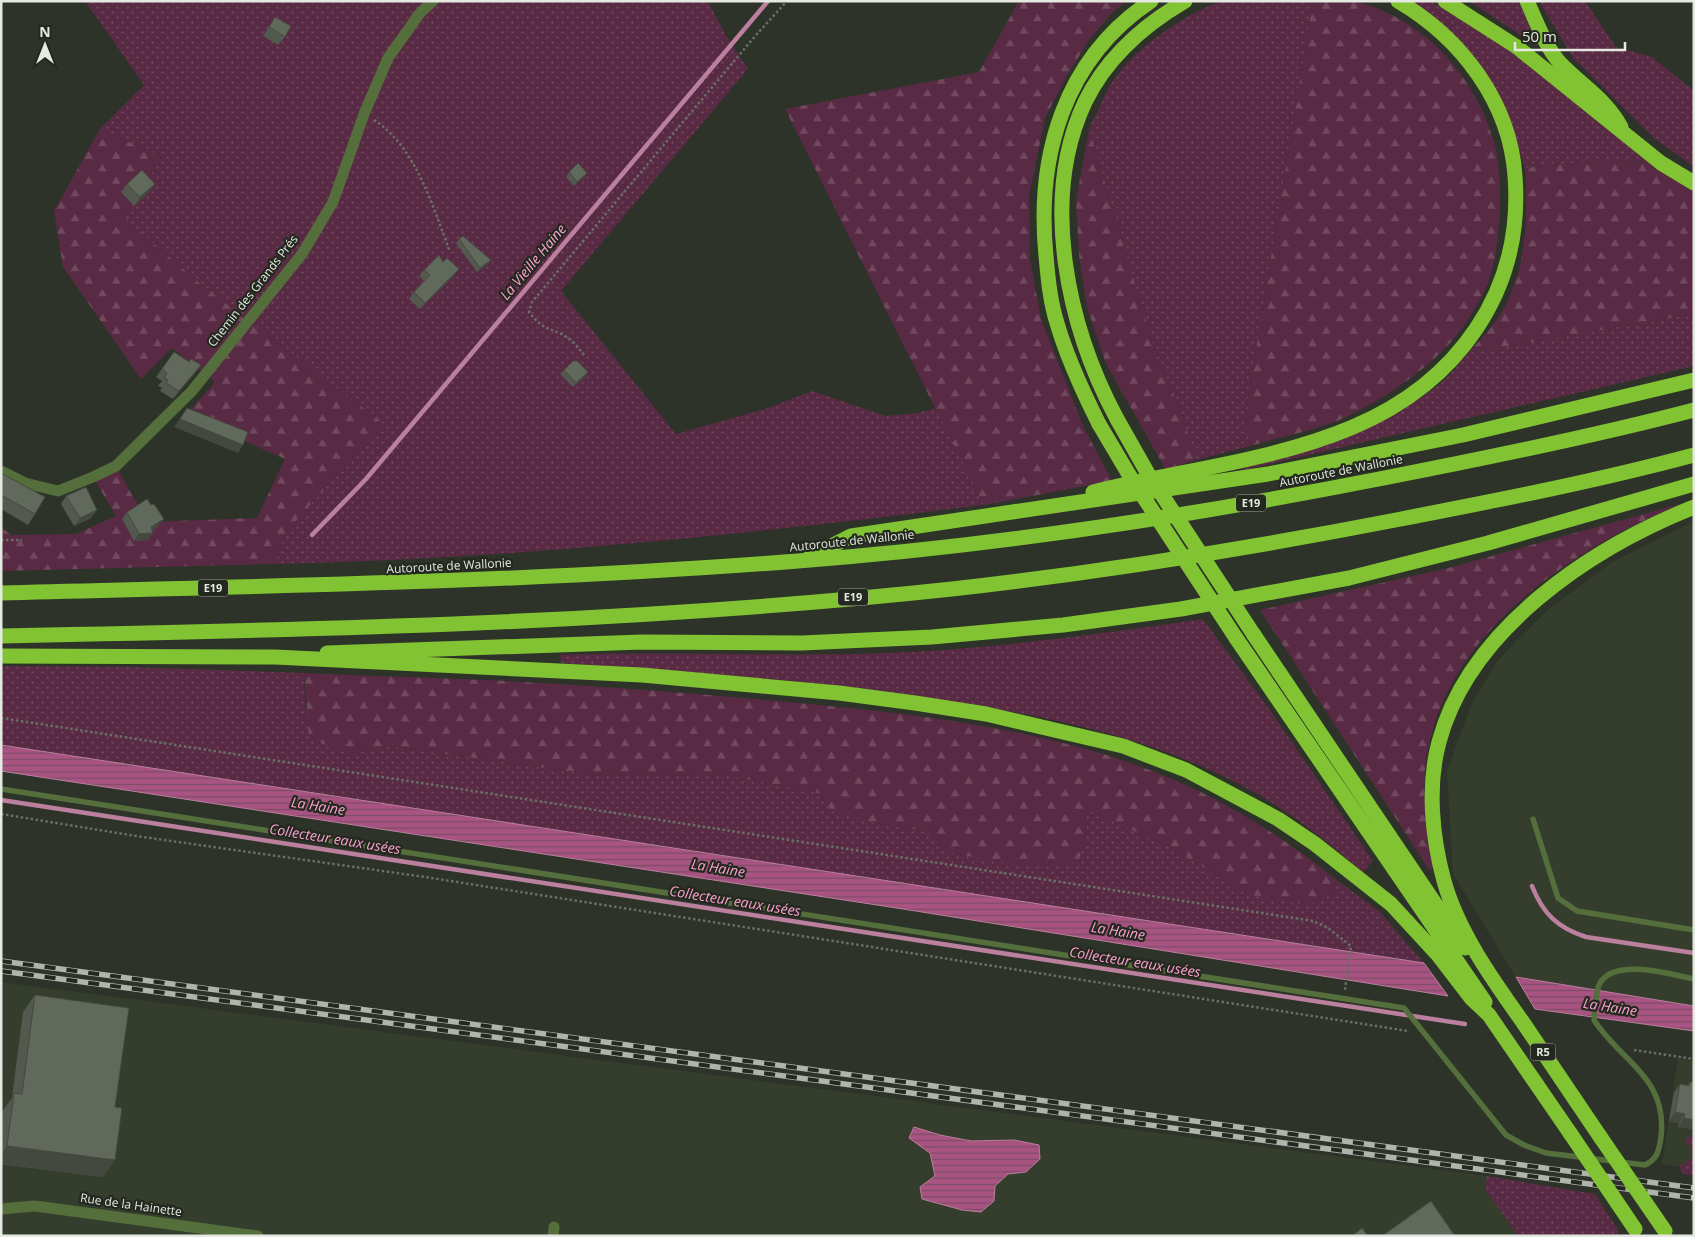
<svg xmlns="http://www.w3.org/2000/svg" width="1695" height="1237" font-family="'Open Sans',sans-serif">
<defs>
<pattern id="grass-dots" width="8" height="8" patternUnits="userSpaceOnUse" patternTransform="scale(1.25)"><rect width="8" height="8" fill="#582a43"/><path d="M2 2h.1M6 6h.1" fill="none" stroke="#70495e" stroke-width="1.8" stroke-linecap="round"/></pattern>
<pattern id="forest-firs" width="22" height="20" patternUnits="userSpaceOnUse" patternTransform="scale(1.25)"><rect width="22" height="20" fill="#582a43"/><path d="M5 1l3.5 6h-7zM16 11l3.5 6h-7z" fill="#70495e"/></pattern>
<pattern id="water-rules" width="6" height="5" patternUnits="userSpaceOnUse" patternTransform="scale(1.25)"><rect width="6" height="5" fill="#a85381"/><path d="M0 2.5h6" fill="none" stroke="#7b4d66"/></pattern>
</defs>
<rect width="100%" height="100%" fill="#2d3328"/>
<!-- built -->
<path fill="#353e2d" d="M1694 521V1006L1516 977 1453 874 1447 771 1470 708 1496 663 1515 642 1550 608 1611 563Z
M1 982 1487 1176 1595 1194 1617 1228 1619 1236H1Z
M1678 1058 1694 1061V1169L1662 1164Z"/>
<!-- grass -->
<path fill="url(#grass-dots)" d="M85 1H708L726 36 748 69 561 291 676 434 768 408 812 391 886 416 918 413 937 408 984 505C748 534 512 559 275 564L286 532 382 423 204 287 123 217 162 157 100 129 144 85Z
M1221 1H1313L1245 416 1250 446 1196 460 1183 418 1152 341 1089 129C1096 114 1103 98 1111 84 1133 49 1183 15 1221 1Z
M1409 1H1431L1467 22 1529 64 1649 161 1570 163 1525 168C1502 89 1479 47 1409 1Z
M1469 1H1518L1542 46 1534 44Z
M1539 1H1585L1616 47 1652 57 1694 91V167L1655 139 1573 58Z
M1694 314V366L1226 474C1302 450 1380 432 1442 382 1452 374 1460 362 1468 353Z
M1203 619 1270 710 1373 861 1363 872C1322 837 1280 804 1231 780 1133 731 1024 712 916 696 798 680 679 670 561 663L560 655C669 651 779 657 888 653 993 649 1098 634 1203 619Z
M1 666 131 667 304 673 305 707 352 754 388 746 603 776 673 774 730 776 823 794 874 823 930 832 950 852 1085 839 1086 808 1179 852 1247 894H1333L1337 880 1379 911 1424 963 1 745Z
M1692 1135H1694V1176L1684 1174 1679 1167 1693 1157 1691 1148 1685 1140Z
M1487 1176 1595 1194 1617 1228 1619 1236H1518L1485 1189Z"/>
<!-- forest -->
<path fill="url(#forest-firs)" d="M1019 1H1126L1110 15 1089 40 1068 74 1045 118 1029 196 1030 259 1041 319 1084 428 1112 481 984 505 785 109 979 72Z
M1313 1C1327 1 1345 0 1358 2 1425 20 1475 76 1494 142 1504 176 1501 244 1490 277 1484 296 1465 327 1451 342 1422 373 1383 400 1344 418 1314 431 1281 437 1250 446L1245 416Z
M100 129 162 157 123 217 204 287 383 423 286 532 275 564 1 571V527L11 535 76 534 116 516 93 477 116 466 147 522 257 518 285 459 186 415 215 382 172 348 141 379 63 267 54 211Z
M1089 129 1152 341 1183 418 1196 460 1166 470 1106 364 1087 308 1079 255 1076 201Z
M1649 161 1694 193V314L1468 353C1477 343 1488 332 1496 321 1527 276 1528 220 1525 168L1570 163Z
M1680 504C1657 515 1633 524 1612 537 1523 586 1435 663 1425 770 1422 802 1429 834 1434 865L1430 871 1260 610 1448 568Z
M304 673C363 676 422 677 481 680 580 684 679 692 777 701 909 713 1055 728 1177 781 1236 807 1288 841 1337 880L1333 894 1308 905 1246 894 1179 852 1087 809 1085 839 1078 863 1044 865 995 862 950 852 930 832 874 823 831 811 823 794 730 776 673 774 603 776 388 746 352 754 309 739Z"/>
<!-- water -->
<path fill="url(#water-rules)" stroke="#ba809e" d="M1 745 1424 963 1448 996 903 909 1 771Z
M1516 977 1694 1006V1031L1535 1009Z
M914 1127 940 1135 971 1141 1014 1140 1039 1145 1040 1159 1026 1172 1008 1174 995 1186 994 1201 981 1212 962 1210 922 1199 920 1187 935 1176 930 1153 909 1138Z"/>
<g fill="none" stroke-linecap="round" stroke-linejoin="round">
<!-- stream -->
<path stroke="#ba809e" stroke-width="4.5" d="M312 535 366 479 768 1
M1 800 1465 1024
M1532 886C1543 914 1558 928 1586 937L1694 953"/>
<!-- path -->
<path stroke="#6a6f66" stroke-width="2.5" stroke-dasharray="2.5 2.5" stroke-linecap="butt" d="M374 120C416 147 433 207 450 252
M584 355C579 349 574 342 568 338 550 326 545 333 529 312L532 302 756 35 787 1
M1 540H22
M1 718 1313 921 1328 928 1351 946 1345 990
M1 814 136 836 425 877 1408 1031
M1634 1050 1694 1059"/>
<!-- lane -->
<path stroke="#546f3c" stroke-width="5.5" d="M1 789 1404 1008 1506 1135 1524 1145 1546 1153 1645 1165C1658 1159 1659 1150 1661 1137 1668 1077 1620 1061 1594 1020 1596 1009 1595 995 1599 985 1612 957 1670 974 1694 979
M1533 819 1558 898 1577 911 1694 930"/>
<!-- street -->
<path stroke="#546f3c" stroke-width="11" d="M1 471 25 483 58 491 93 477 116 466 192 391 302 254 333 202 364 114 388 58 420 13 433 1
M1 1209 35 1206 258 1236
M553 1236 554 1227"/>
<!-- highway -->
<path stroke="#81c332" stroke-width="15" d="M1445 1 1517 47 1661 163 1694 183
M1527 1C1536 21 1545 46 1560 63 1582 86 1605 98 1621 127
M1117 419C1068 328 1039 200 1085 102 1106 59 1144 25 1185 1
M1099 424C1083 392 1067 358 1057 323 1050 301 1048 278 1046 256 1036 156 1064 59 1151 1
M1093 492C1179 470 1270 462 1353 427 1457 383 1524 292 1515 176 1510 102 1461 38 1398 1
M810 557 851 536 1268 474 1463 435 1694 380
M1 593C267 586 533 582 798 561 995 546 1191 516 1384 478 1487 458 1591 437 1694 410
M1254 635 1465 948
M1 636C318 630 636 623 952 589 1102 572 1252 548 1401 519 1499 500 1597 481 1694 455
M1236 638 1485 1002
M327 653 642 642 802 643 932 637 1063 625 1181 609 1349 578 1488 543 1694 484
M1 656 275 657 642 675 839 693 915 703 986 714 1123 746 1186 770 1278 819 1315 844 1391 904 1438 955 1471 998 1489 1015 1570 1133
M1601 1138C1575 1099 1548 1060 1522 1021 1492 979 1458 931 1444 881 1432 837 1427 786 1439 742 1469 629 1591 548 1694 507"/>
<!-- rail casing -->
<g stroke="#b0b4ac" stroke-width="5.5">
<path id="rail" d="M1 961 1694 1188
M1 971 1694 1198"/>
</g>
<!-- rail -->
<use href="#rail" stroke="#23291f" stroke-width="4" stroke-dasharray="11" stroke-linecap="butt"/>
<!-- highway-bridge -->
<path stroke="#81c332" stroke-width="15" d="M1117 419 1147 472 1254 635
M1099 424 1131 478 1236 638
M1570 1133 1635 1229
M1601 1138 1665 1231"/>
</g>
<!-- wall -->
<path fill="#53594f" d="M275 17 285 37 278 45 263 36Z
M569 172 587 173 584 177 574 186 566 177Z
M127 184 149 192 134 206 121 192Z
M459 239 491 260 488 264 477 272 456 243Z
M443 262 454 276 420 309 409 299 414 292 424 281 419 276 424 270Z
M174 352 189 361 201 365 195 373 173 399 160 391 162 388 158 386 162 381 156 377Z
M564 370 585 377 573 387 560 374Z
M1 473 35 514 28 525 1 509Z
M66 496 97 510 91 518 74 526 61 504Z
M127 512 158 526 152 531 153 533 147 540 134 541 122 519Z
M35 995 115 1107 103 1177 1 1164V1120L3 1110 12 1098 23 1012Z
M1690 1082 1694 1129 1678 1127 1679 1123 1669 1121 1674 1093 1680 1084 1687 1085Z"/>
<!-- shaded-wall -->
<path fill="#444940" d="M587 173 584 177 574 186 577 182Z
M155 184 149 192 134 206 140 197Z
M491 260 488 264 477 272 480 268Z
M459 269 454 276 420 309 425 303Z
M201 365 195 373 173 399 179 391Z
M588 372 585 377 573 387 576 383Z
M180 419 243 445 238 453 174 427Z
M97 510 91 518 74 526 80 518Z
M164 519 158 526 148 533H153L147 540 134 541 139 534 151 527Z
M1675 1112 1685 1114 1679 1123 1669 1121Z
M1684 1118 1694 1120V1129L1678 1127Z
M7 1146 115 1160 103 1177 1 1164V1154Z"/>
<!-- building -->
<path fill="#61685c" stroke="#444940" d="M275 17 291 26 285 37 269 27Z
M578 163 587 173 577 182 569 172Z
M142 170 155 184 140 197 127 184Z
M463 236 491 260 480 268 459 239Z
M439 255 443 262 447 258 459 269 425 303 414 292 430 275 424 270Z
M174 352 189 362 191 359 201 365 179 391 166 383 168 380 164 378 167 373 162 369Z
M573 361H577L588 372 576 383 564 370Z
M187 408 248 432 243 445 180 419Z
M1 473 45 497 35 514 1 495Z
M86 487 97 510 80 518 66 496Z
M147 499 151 505 154 504 164 519 151 527 153 533 139 534 127 512Z
M35 995 129 1008 115 1107 122 1108 115 1160 7 1146 14 1093 22 1094Z
M1690 1082H1694V1120L1684 1118 1685 1114 1675 1112 1680 1084 1689 1086Z
M1431 1201 1455 1236H1382Z
M1362 1228 1368 1236H1352Z"/>
<g text-anchor="middle" stroke-width="4.5" stroke-linejoin="round" paint-order="stroke">
<!-- shield labels -->
<g fill="#23291f" stroke="#abafa8" stroke-width="1">
<rect x="1236" y="494.5" width="30" height="17" rx="4"/>
<rect x="198" y="579.5" width="30" height="17" rx="4"/>
<rect x="838" y="588.5" width="30" height="17" rx="4"/>
<rect x="1530.5" y="1043.5" width="25" height="17" rx="4"/>
</g>
<g font-size="11" font-weight="bold" fill="#e5e9e2">
<text x="1251" y="507">E19</text>
<text x="213" y="592">E19</text>
<text x="853" y="601">E19</text>
<text x="1543" y="1056">R5</text>
</g>
<!-- street labels -->
<g font-size="12" fill="#e5e9e2" stroke="#23291f">
<text transform="translate(253 291) rotate(-52)" y="4">Chemin des Grands Prés</text>
<text transform="translate(1341 471) rotate(-11)" y="4">Autoroute de Wallonie</text>
<text transform="translate(852 541) rotate(-6)" y="4">Autoroute de Wallonie</text>
<text transform="translate(449 566) rotate(-3)" y="4">Autoroute de Wallonie</text>
<text transform="translate(131 1205) rotate(8)" y="4">Rue de la Hainette</text>
</g>
<!-- water labels -->
<g font-size="14" font-style="italic" fill="#fca0cf" stroke="#23291f">
<text transform="translate(533 262) rotate(-50)" y="5">La Vieille Haine</text>
<text transform="translate(318 806) rotate(9)" y="5">La Haine</text>
<text transform="translate(335 839) rotate(9)" y="5">Collecteur eaux usées</text>
<text transform="translate(718 868) rotate(9)" y="5">La Haine</text>
<text transform="translate(735 901) rotate(9)" y="5">Collecteur eaux usées</text>
<text transform="translate(1118 931) rotate(9)" y="5">La Haine</text>
<text transform="translate(1135 962) rotate(9)" y="5">Collecteur eaux usées</text>
<text transform="translate(1610 1007) rotate(9)" y="5">La Haine</text>
</g>
</g>
<!-- border -->
<rect width="1695" height="1237" fill="none" stroke="#e5e9e2" stroke-width="5"/>
<!-- north arrow -->
<g transform="translate(45 45)" stroke="#23291f" stroke-width="4" paint-order="stroke">
<path d="M0-4L9 19L0 12L-9 19Z" fill="#e5e9e2"/>
<text y="-8" font-size="14" font-weight="bold" text-anchor="middle" fill="#e5e9e2">N</text>
</g>
<!-- scale -->
<path d="M1515 42v8h110v-8" fill="none" stroke="#e5e9e2" stroke-width="2.5"/>
<text x="1522" y="42" font-size="15" fill="#e5e9e2" stroke="#23291f" stroke-width="4" paint-order="stroke">50 m</text>
</svg>
